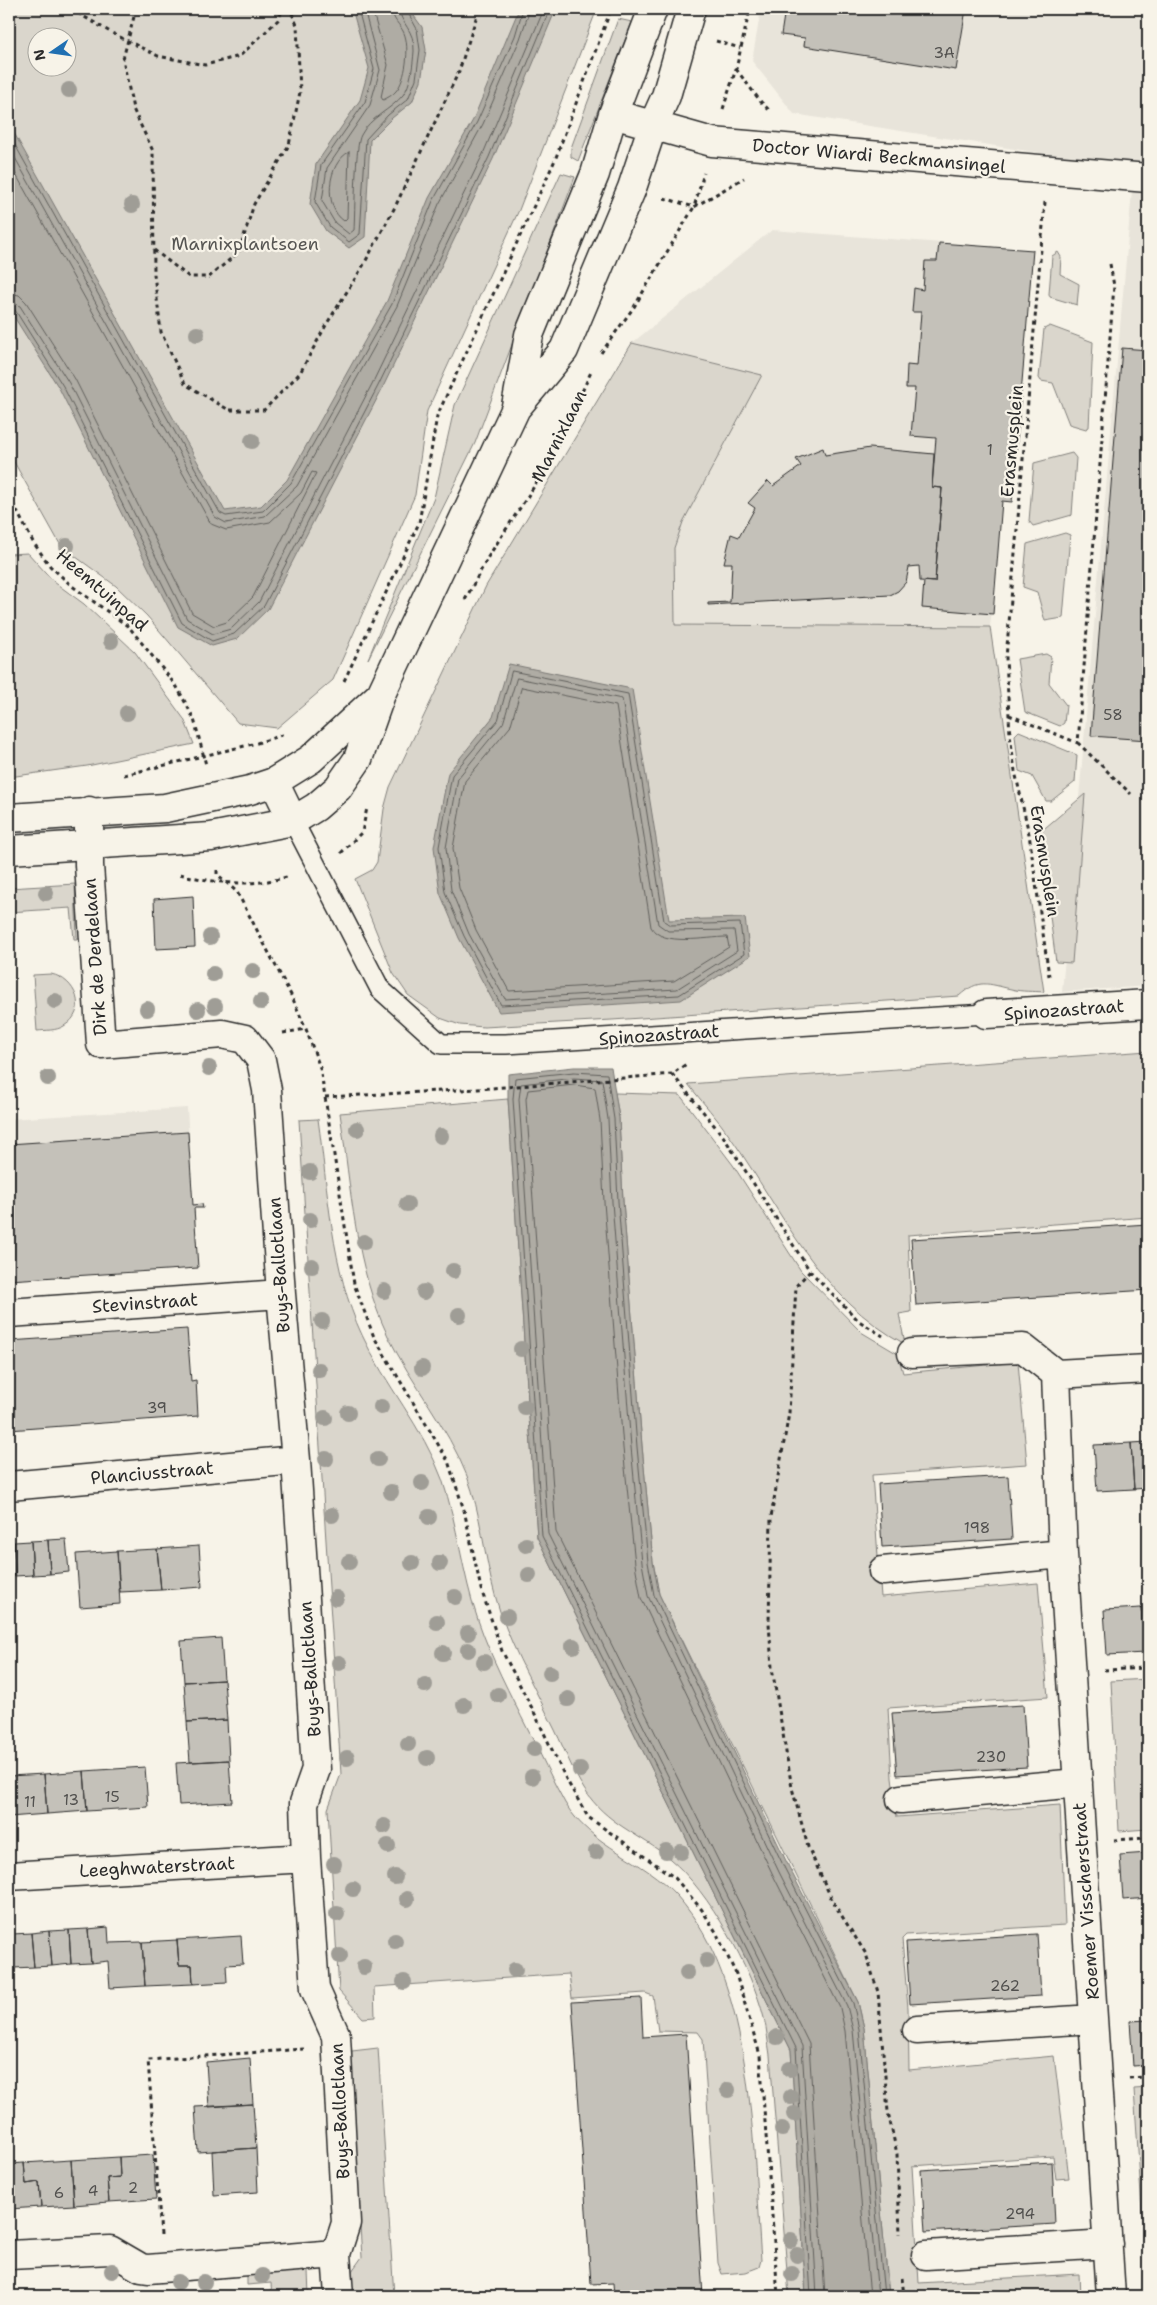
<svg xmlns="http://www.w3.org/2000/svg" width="1157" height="2305" font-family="'Shantell Sans',sans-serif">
<rect width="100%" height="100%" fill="#f7f3e8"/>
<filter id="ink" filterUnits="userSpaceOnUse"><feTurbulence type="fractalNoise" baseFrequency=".02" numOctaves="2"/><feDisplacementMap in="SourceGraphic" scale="10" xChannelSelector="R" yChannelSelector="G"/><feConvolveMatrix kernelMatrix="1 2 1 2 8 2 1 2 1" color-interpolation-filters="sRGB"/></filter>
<g filter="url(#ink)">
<!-- built -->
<path fill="#e8e4da" d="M761 9H1148V986L1062 992 1134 168 794 114 752 61Z
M772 230 1033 250 1012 502 1002 501 990 627 675 625 674 548 683 522 761 375 632 343Z
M187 1108 193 1205 202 1204 203 1208 194 1209 198 1268 9 1280V1119Z"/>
<!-- green -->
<path fill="#dad6cc" stroke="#82807c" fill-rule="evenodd" d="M9 9H597L519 210 427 411 415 495 333 680 277 728 238 723 147 616 116 586 61 546 9 453ZM38 38H68V68H38Z
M618 19 632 22 578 161 571 157V148Z
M561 173 575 177 475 443 368 659 434 498 455 405Z
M1058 252 1061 257 1060 274 1079 284 1077 305 1050 297 1049 294 1052 256Z
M1050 326 1093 342 1089 427 1086 429 1069 424 1053 383 1041 381 1039 378 1044 329Z
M632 343 762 375 683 522 674 548 675 625 990 627 1044 992C1033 991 1022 992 1011 989 988 984 979 978 959 996L612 1020 484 1027 460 1025 440 1018 408 995 393 973 355 879 372 870 377 862 384 809 390 787 486 586Z
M1072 453 1076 458 1072 515 1033 526 1029 521 1034 463Z
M1065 533 1070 535 1063 618 1045 621 1037 592 1023 587 1027 544Z
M28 553 54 582 84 604 135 652 184 719 194 744 87 766 9 777V554Z
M1046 654 1051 657 1049 683 1066 705 1064 723 1060 726 1025 712 1017 659Z
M1019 731 1077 755 1075 782 1051 801H1046L1032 776 1019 771 1015 735Z
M1085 794 1072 963 1056 962 1039 833Z
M75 884 77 939H74L71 908 9 912V888Z
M51 974C76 979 89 1011 64 1026 56 1031 46 1030 37 1031L33 975Z
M1148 1051V1217L908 1235 911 1312 899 1314 905 1344C819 1298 784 1214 731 1138 718 1119 702 1102 688 1084Z
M615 1093 680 1095 733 1165 801 1271 861 1332 898 1354 903 1373 1018 1362 1027 1464 872 1475 881 1597 1038 1583 1048 1697 888 1708 892 1778 897 1817 1060 1805 1065 1925 906 1935 902 1939 908 2008 909 2070 1054 2056 1069 2178 1056 2179 1053 2156 912 2166 919 2283 1079 2274 1080 2296H889L864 2028 858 2002 659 1594 653 1562 642 1446 623 1201 619 1118Z
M508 1099 537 1537 791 2050 806 2296H789L770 2055C768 2043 767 2030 764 2018 752 1969 709 1891 670 1859 639 1833 607 1825 584 1789 571 1768 562 1743 551 1722 531 1680 507 1640 495 1595 484 1556 481 1513 467 1476 447 1425 412 1385 388 1336 355 1267 351 1188 340 1113Z
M318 1119C328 1190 331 1269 362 1335 385 1385 423 1427 442 1479 458 1525 462 1574 478 1620 491 1658 510 1694 528 1730 541 1754 552 1780 565 1803 591 1847 644 1859 677 1896 756 1985 752 2146 761 2260L759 2267 746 2272 722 2274 718 2263 703 2039 698 2032 658 2031 653 1996 645 1993 572 1998 569 1974 374 1987 375 2017 363 2018 339 1991 328 1809 341 1774 299 1120Z
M1148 1679V1829L1119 1831 1111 1681Z
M378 2048 394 2296H352V2271L362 2257 349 2056 352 2051Z
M1148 2088V2242H1144L1134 2089Z
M301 2269 308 2271 309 2296H272L271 2283 247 2285V2272Z"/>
<!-- water -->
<path fill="#afaca4" stroke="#7a7874" d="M352 9H409L422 27 426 50 421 81 412 102 392 118 370 140 365 237 349 248 326 231 310 204 316 164 360 100 369 68Z
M519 9H556L493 159 382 389 268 609 237 639 212 646 178 627 59 388 9 309V124L225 511 261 506 287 480 387 301 429 198 473 120Z
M509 664 632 689 669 920 745 918 750 956 681 1000 499 1012 459 938 440 893 434 847 448 773 493 717Z
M574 1067H611L619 1118 623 1201 642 1446 653 1562 659 1594 789 1867 858 2002 864 2028 889 2296H806L791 2050 537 1537 508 1099V1074Z"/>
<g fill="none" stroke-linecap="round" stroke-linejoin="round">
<!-- shore -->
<path stroke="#605f5b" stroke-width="1" d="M358 9 374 69 365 102 321 165 315 202 330 227 349 242 360 234 366 139 388 115 408 99 416 79 420 50 417 29 406 9
M364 9 380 70 370 105 327 168 322 201 335 223 349 234 354 230C355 214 355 144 361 135 370 117 391 110 403 95 411 85 413 64 414 51 415 30 400 23 399 9
M372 9 388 65 381 97 383 100C387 98 393 95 396 91 406 80 410 47 404 33 400 24 392 20 392 9
M9 134 220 513 226 516 263 511 291 483 392 304 433 201 477 122 515 36 523 9
M9 147 215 517 226 523 265 516 297 486 397 306 439 204 483 124 520 39 530 9
M349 152 347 218 344 221C323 207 327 163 349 152Z
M9 162 211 524 226 530 270 522 301 493 312 472 316 473 253 597 227 622 214 626 192 613 75 379 26 302 19 295 9 293
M9 301 20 306 69 383 187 619 213 634 231 629 259 602 372 384 483 154 544 9
M9 307 15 310 63 386 182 623 212 641 234 634 264 606 378 386 489 157 550 9
M512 671 628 694 664 921 670 925 740 923 744 954 679 995 501 1005 464 936 445 892 439 847 452 775 498 720Z
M517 678 622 699 658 924 668 931 734 930 737 951 677 989 505 999 469 934 451 890 446 848 458 778 503 723Z
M522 687 616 706 651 927C662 947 707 937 727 937L729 947 674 981 509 991 476 930 459 888 453 848 465 781 510 727Z
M811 2296 796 2048 542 1536 513 1099 515 1078 574 1072 607 1074 614 1119 618 1201 637 1447 648 1562 654 1595 785 1869 853 2003 859 2029 884 2296
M817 2296 802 2046 548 1534 519 1099 521 1084 574 1078 602 1080 608 1119 612 1202 631 1447 642 1563 648 1596 779 1872 847 2006 853 2030 878 2296
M825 2296 809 2044 556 1532 526 1099 528 1090 574 1085 595 1088 600 1120 604 1202 623 1448 635 1564 641 1598 773 1875 840 2008 845 2031 870 2296"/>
</g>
<!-- building -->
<path fill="#c4c1b9" stroke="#2b2b2b" d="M785 9H966L956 70 804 46 805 38 781 35Z
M939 243 1033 250 1012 502 1002 501 993 614 922 608 924 581 935 582 942 488 932 487 936 438 911 436 915 388H906L907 365 917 366 921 312H912L914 288 923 290 925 261H937Z
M1122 348 1148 350V740L1091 736Z
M823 448 825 455 870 448 934 454 932 487 942 488 935 582 920 581 919 566 909 567 906 582 898 591 890 595 708 605V603L730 602 732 563H724L731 534 739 537 755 508 748 503 768 481 773 486 801 466 796 459Z
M193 896 195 947 156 949 154 899Z
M188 1132 193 1205 202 1204 203 1208H194L198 1268 9 1280V1144Z
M1148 1224V1290L916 1305 911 1239Z
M187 1329 191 1381 196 1380 198 1416 9 1430V1341Z
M1148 1442V1488L1134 1489 1131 1443Z
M1131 1443 1134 1489 1097 1491 1094 1445Z
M1008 1476 1012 1539 882 1547 878 1484Z
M66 1539 69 1572 50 1574 48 1540Z
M48 1540 50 1574 33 1575 31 1541Z
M31 1541 33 1575 15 1576 14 1542Z
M14 1542 15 1576 9 1577V1543Z
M199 1546 202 1587 161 1590 157 1549Z
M157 1549 161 1590 120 1592 117 1551Z
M117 1551 120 1604 80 1607 76 1554Z
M1148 1607V1653H1145L1141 1608Z
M1141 1608 1145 1653 1107 1655 1104 1610Z
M221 1638 224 1680 184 1682 181 1641Z
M224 1680 227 1720 187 1722 184 1682Z
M1023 1705 1027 1767 897 1775 892 1713Z
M227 1720 229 1760 190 1762 187 1722Z
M229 1760 232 1802 179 1805 176 1763Z
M145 1767 148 1807 87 1811 84 1771Z
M84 1771 87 1811 47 1814 44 1774Z
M44 1774 47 1814 9 1817V1776Z
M1148 1853V1898L1123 1900 1120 1855Z
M108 1927 109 1943 142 1942 145 1986 110 1988 108 1961 91 1963 88 1929Z
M88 1929 91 1963 71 1964 69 1930Z
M69 1930 71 1964 52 1966 49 1931Z
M49 1931 52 1966 34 1967 31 1933Z
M31 1933 34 1967 14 1968 12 1934Z
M9 1934H12L14 1968H9Z
M1037 1934 1041 1996 910 2004 906 1942Z
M241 1936 243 1964 226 1965 227 1982 193 1984 192 1965H179L177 1940Z
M177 1940 179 1965H192L193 1984 145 1986 142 1942Z
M641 1998 643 2037 686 2034 703 2296H614L613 2283 591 2284 572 2002Z
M1148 2020V2065L1133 2066 1130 2021Z
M250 2058 253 2104 209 2107 206 2062Z
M253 2104 256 2148 198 2152 195 2107Z
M256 2148 258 2192 214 2195 212 2151Z
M153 2155 156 2199 109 2202 107 2178 120 2177 119 2157Z
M119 2157 120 2177 107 2178 109 2202 74 2205 71 2160Z
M71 2160 74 2205 41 2207 39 2182 26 2184 24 2163Z
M1052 2162 1055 2224 925 2232 921 2170Z
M24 2163 26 2184 39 2182 41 2207 9 2209V2164Z
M1145 2265H1148V2296H1147Z"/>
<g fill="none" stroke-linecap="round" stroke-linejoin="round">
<!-- service casing -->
<g stroke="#2b2b2b" stroke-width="22">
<path id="service" d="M293 821 380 989 441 1044H506L986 1014"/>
</g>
<!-- minor casing -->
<g stroke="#2b2b2b" stroke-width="31">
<path id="minor" d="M274 782 293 821
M89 811V865L101 1044 222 1034 245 1039 261 1060 267 1090 281 1294 296 1460 316 1769 304 1803 306 1858 315 1989 336 2036 346 2223 336 2254 339 2296
M986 1014 1148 1004
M9 1313 281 1294
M912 1353 1023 1348 1056 1374
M9 1486 296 1460
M883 1571 1063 1554
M901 1799 1078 1783
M9 1876 306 1858
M917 2030 1093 2019
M9 2255 110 2250 141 2268 148 2269 336 2254
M926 2255 1108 2244
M1111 2296 1063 1554 1056 1374 1148 1369"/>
</g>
<!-- tertiary casing -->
<g stroke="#2b2b2b" stroke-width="31">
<path id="tertiary" d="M613 114 712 142 1148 178
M516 406 529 335 595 174 613 114 653 9
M9 818 165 808 250 790 274 782 311 759 378 697
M9 850 211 837 293 821 316 807 338 788 358 759 381 694 516 408 564 350 632 188 653 125 666 96 691 9"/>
</g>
<!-- path -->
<path stroke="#2b2b2b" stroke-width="3" stroke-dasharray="4 4" stroke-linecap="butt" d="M71 9 112 33 158 56 205 65 240 56 278 20 283 9
M136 9 123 59 133 109 153 151 154 274 161 332 185 384 229 410H264L300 373 326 325 363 266 395 207 459 71 479 9
M716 41 740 48
M736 69 761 102 771 112
M723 109 736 69 750 9
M664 198 694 207 744 178
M1045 202 1006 658 1010 735 1015 771 1029 834 1049 976
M154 250 189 277H209L239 252 254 204 289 145 300 92 297 25 290 9
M1110 264 1114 286 1078 743 1131 794
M601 353 634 307 694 207 704 173
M9 496 33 542 50 566 72 586 129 627 177 687 194 719 206 765
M465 600 488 557 550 462 591 372
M344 681 419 523 437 416 555 160 611 9
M1009 715 1078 743
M124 775 257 743 285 734
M341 853 362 832 367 808
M217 870V874L237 892 292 997 306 1029 320 1068 325 1097 354 1284 374 1337 448 1461 464 1510 481 1589 502 1651 533 1710 566 1779 588 1817 675 1878 702 1910 716 1932 736 1974 760 2055 778 2296
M180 874C216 884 255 887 290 876
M283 1033 306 1029
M672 1074 723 1136 810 1271 859 1321 883 1336
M325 1097 478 1089 650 1076 672 1074 688 1063
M810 1271 796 1286 789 1413 771 1517 769 1623 772 1668 792 1788 808 1847 833 1902 866 1954 878 1992 888 2112 897 2154 900 2234
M1104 1670 1148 1668
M1114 1840 1148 1838
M1129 2078 1148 2077
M161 2235 148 2060 304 2049
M902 2278 904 2296"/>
<!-- service -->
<use href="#service" stroke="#f7f3e8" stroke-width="19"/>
<!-- minor -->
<use href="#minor" stroke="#f7f3e8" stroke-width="28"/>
<!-- tertiary -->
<use href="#tertiary" stroke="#f7f3e8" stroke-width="28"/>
</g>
<!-- trees -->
<g fill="#9f9d96">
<circle cx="69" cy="90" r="8"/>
<circle cx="132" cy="205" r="8"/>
<circle cx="197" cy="334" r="8"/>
<circle cx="252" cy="441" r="8"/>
<circle cx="67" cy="546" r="8"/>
<circle cx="111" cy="641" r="8"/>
<circle cx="127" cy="713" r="8"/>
<circle cx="46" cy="893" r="8"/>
<circle cx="210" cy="937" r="8"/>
<circle cx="253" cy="971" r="8"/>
<circle cx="213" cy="974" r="8"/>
<circle cx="55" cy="1001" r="8"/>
<circle cx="261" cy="1002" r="8"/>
<circle cx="215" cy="1006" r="8"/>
<circle cx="147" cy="1009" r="8"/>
<circle cx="198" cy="1010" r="8"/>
<circle cx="209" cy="1068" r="8"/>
<circle cx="48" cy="1078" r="8"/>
<circle cx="357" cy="1129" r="8"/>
<circle cx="441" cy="1136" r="8"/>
<circle cx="310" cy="1172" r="8"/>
<circle cx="407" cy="1204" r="8"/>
<circle cx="310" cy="1220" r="8"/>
<circle cx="364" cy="1242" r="8"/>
<circle cx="312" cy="1266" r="8"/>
<circle cx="453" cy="1271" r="8"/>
<circle cx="384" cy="1291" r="8"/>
<circle cx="424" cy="1292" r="8"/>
<circle cx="459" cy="1315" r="8"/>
<circle cx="322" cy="1321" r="8"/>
<circle cx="521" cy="1349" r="8"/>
<circle cx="422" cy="1368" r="8"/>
<circle cx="319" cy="1370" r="8"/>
<circle cx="381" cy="1407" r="8"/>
<circle cx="525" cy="1407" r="8"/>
<circle cx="348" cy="1413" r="8"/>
<circle cx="325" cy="1418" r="8"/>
<circle cx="326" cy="1459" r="8"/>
<circle cx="378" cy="1459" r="8"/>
<circle cx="422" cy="1483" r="8"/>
<circle cx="391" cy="1492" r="8"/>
<circle cx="332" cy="1515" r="8"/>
<circle cx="429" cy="1517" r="8"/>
<circle cx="526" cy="1545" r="8"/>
<circle cx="349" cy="1562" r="8"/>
<circle cx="412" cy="1563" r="8"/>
<circle cx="440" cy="1563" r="8"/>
<circle cx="529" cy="1575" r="8"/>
<circle cx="455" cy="1597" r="8"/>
<circle cx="336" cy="1598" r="8"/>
<circle cx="507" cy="1617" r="8"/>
<circle cx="437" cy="1622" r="8"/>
<circle cx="468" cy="1633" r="8"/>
<circle cx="573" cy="1646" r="8"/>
<circle cx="468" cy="1650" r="8"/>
<circle cx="443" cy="1653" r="8"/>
<circle cx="484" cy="1662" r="8"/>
<circle cx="339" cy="1663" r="8"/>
<circle cx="550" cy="1673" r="8"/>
<circle cx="425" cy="1685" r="8"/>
<circle cx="498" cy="1695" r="8"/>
<circle cx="568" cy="1699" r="8"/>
<circle cx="464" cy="1705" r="8"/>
<circle cx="408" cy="1744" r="8"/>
<circle cx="534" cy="1749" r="8"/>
<circle cx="347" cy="1758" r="8"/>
<circle cx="427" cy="1758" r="8"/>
<circle cx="580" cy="1770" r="8"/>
<circle cx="532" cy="1777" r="8"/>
<circle cx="384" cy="1826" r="8"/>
<circle cx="388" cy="1846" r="8"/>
<circle cx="666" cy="1851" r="8"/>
<circle cx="596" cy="1852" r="8"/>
<circle cx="681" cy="1852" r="8"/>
<circle cx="334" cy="1864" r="8"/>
<circle cx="395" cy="1877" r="8"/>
<circle cx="353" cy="1889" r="8"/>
<circle cx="407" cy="1899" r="8"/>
<circle cx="337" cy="1914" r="8"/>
<circle cx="395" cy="1941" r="8"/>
<circle cx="340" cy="1956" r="8"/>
<circle cx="707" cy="1961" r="8"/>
<circle cx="364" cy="1967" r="8"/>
<circle cx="515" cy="1970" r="8"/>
<circle cx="687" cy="1973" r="8"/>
<circle cx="404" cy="1982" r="8"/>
<circle cx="777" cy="2037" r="8"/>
<circle cx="790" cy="2069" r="8"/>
<circle cx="728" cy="2090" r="8"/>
<circle cx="791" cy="2097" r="8"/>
<circle cx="794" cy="2114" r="8"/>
<circle cx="782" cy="2129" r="8"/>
<circle cx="791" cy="2240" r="8"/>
<circle cx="797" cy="2255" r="8"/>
<circle cx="112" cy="2271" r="8"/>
<circle cx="792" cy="2274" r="8"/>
<circle cx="262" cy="2276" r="8"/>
<circle cx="178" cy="2282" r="8"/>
<circle cx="204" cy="2282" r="8"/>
</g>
</g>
<g text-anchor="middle" stroke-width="4.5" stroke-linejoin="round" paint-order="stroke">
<!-- number labels -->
<g font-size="15" fill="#51504e">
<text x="944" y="58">3A</text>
<text x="990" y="455">1</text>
<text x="1113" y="720">58</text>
<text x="157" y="1413">39</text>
<text x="977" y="1533">198</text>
<text x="991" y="1762">230</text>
<text x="112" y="1802">15</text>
<text x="71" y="1805">13</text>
<text x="30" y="1807">11</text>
<text x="1005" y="1991">262</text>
<text x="133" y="2193">2</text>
<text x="93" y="2196">4</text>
<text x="59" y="2198">6</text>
<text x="1020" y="2219">294</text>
</g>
<!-- street labels -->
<g font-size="18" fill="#2b2b2b" stroke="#f7f3e8">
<text transform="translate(879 156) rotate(5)" y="6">Doctor Wiardi Beckmansingel</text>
<text transform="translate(559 436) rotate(-63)" y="6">Marnixlaan</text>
<text transform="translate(1012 441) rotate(-85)" y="6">Erasmusplein</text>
<text transform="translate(102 590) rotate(41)" y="6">Heemtuinpad</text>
<text transform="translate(1045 861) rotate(81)" y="6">Erasmusplein</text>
<text transform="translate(95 957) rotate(-94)" y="6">Dirk de Derdelaan</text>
<text transform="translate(1064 1010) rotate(-4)" y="6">Spinozastraat</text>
<text transform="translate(659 1035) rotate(-4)" y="6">Spinozastraat</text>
<text transform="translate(279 1265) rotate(-94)" y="6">Buys-Ballotlaan</text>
<text transform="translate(145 1303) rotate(-4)" y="6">Stevinstraat</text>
<text transform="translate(152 1473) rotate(-5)" y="6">Planciusstraat</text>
<text transform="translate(310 1669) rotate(-94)" y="6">Buys-Ballotlaan</text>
<text transform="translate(157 1867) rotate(-3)" y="6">Leeghwaterstraat</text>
<text transform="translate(1086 1901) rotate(-94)" y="6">Roemer Visscherstraat</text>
<text transform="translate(340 2111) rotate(-93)" y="6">Buys-Ballotlaan</text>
</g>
<!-- park labels -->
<g font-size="18" fill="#575653" stroke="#f7f3e8">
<text x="245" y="250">Marnixplantsoen</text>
</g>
</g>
<!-- margin -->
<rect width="1157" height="2305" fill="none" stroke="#f7f3e8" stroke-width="30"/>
<rect x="15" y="15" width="1127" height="2275" fill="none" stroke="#2b2b2b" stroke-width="2" filter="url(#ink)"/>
<!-- north arrow -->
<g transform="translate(52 52) rotate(257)"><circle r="24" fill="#f7f3e8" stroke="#a5a39c"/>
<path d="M0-4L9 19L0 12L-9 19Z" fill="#1f6fb2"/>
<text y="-8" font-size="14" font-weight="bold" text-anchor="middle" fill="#2b2b2b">N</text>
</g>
</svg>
